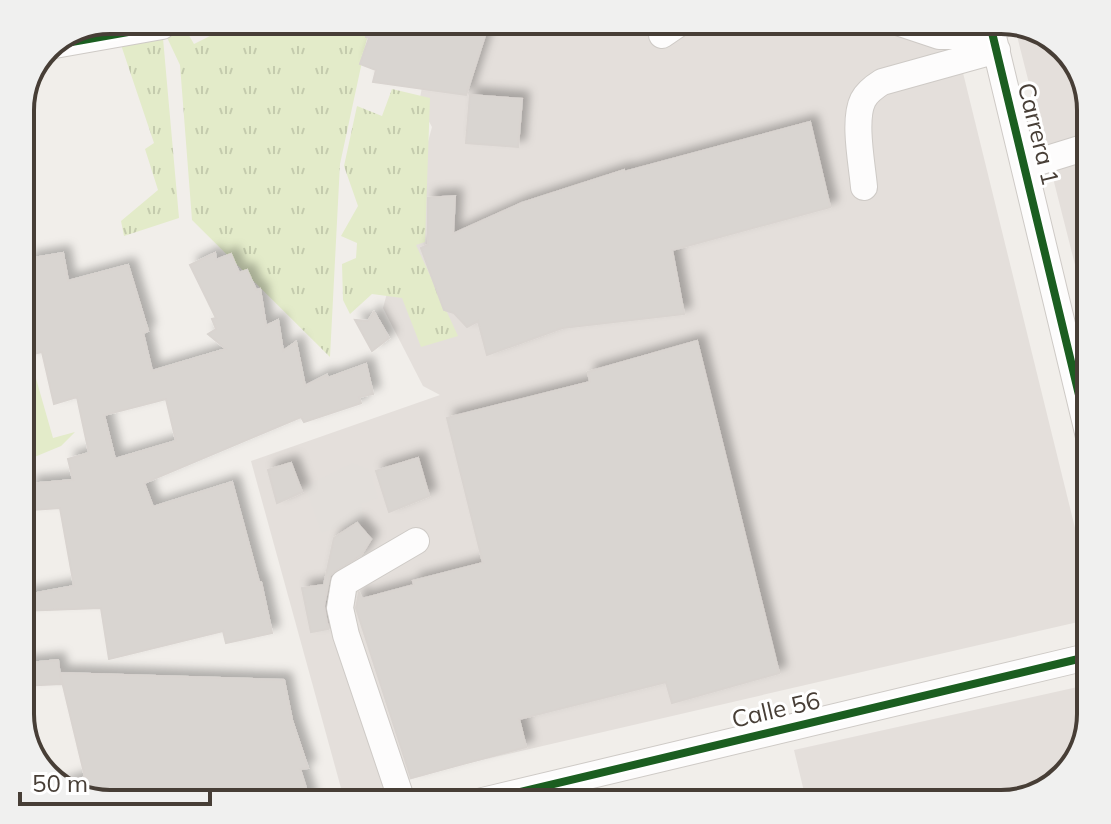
<svg xmlns="http://www.w3.org/2000/svg" width="1111" height="824" font-family="Mulish,sans-serif">
<defs>
<pattern id="grass-tufts" width="24" height="20" patternUnits="userSpaceOnUse" patternTransform="scale(2)"><rect width="24" height="20" fill="#e3ebc9"/><path d="M3 7l-1-3M5 7V3M7 7l1-3M15 17l-1-3M17 17v-4M19 17l1-3" fill="none" stroke="#c4cbad"/></pattern>
<filter id="shadow"><feDropShadow dx="7" dy="-7" stdDeviation="4" flood-color="#0004"/></filter>
</defs>
<rect width="100%" height="100%" fill="#f1eeea"/>
<!-- industrial -->
<path fill="#e4dfdb" d="M435 20H950L1091 593V619L460 765 344 799 251 461 440 395 423 386 383 308 432 127 419 103Z
M1014 24 1056 39 1091 109V328Z
M1091 684V715L1072 769 1001 804H807L794 750Z"/>
<!-- grass -->
<path fill="url(#grass-tufts)" d="M110 20H180L194 44 242 20H371L340 164 330 357 192 220 180 65 162 27 179 218 124 236 121 221 158 190 145 149 154 143 118 36 50 43Z
M392 89 430 98 425 242 416 245 458 336 421 347 402 298 372 294 350 314 343 300 342 264 356 258 357 243 341 236 358 206 344 166 357 106 382 116Z"/>
<!-- green -->
<path fill="#e3ebc9" d="M31 361 53 438 75 432 61 446 20 463V363Z"/>
<!-- parking -->
<path fill="#e3dfdb" d="M353 463 368 469 378 498 361 504 364 520 352 530 343 526 322 533 305 486Z"/>
<!-- building -->
<path fill="#d9d5d1" stroke="#d9d4d0" stroke-width="2" fill-rule="evenodd" filter="url(#shadow)" d="M370 20H393L433 31 437 20 489 23 466 95 373 82 376 70 360 64 369 38 366 37Z
M470 95 522 99 518 147 466 143Z
M810 122 830 207 672 250 684 314 562 328 487 355 478 321 467 327 454 313 444 310 421 248 428 245V198L455 196 453 234 522 203 624 170V172Z
M63 253 68 281 128 265 148 331 143 333 152 371 226 349 208 334 216 329 212 319 216 318 190 265 215 253 216 260 231 254 239 273 247 270 256 290 260 289 266 326 278 320 283 351 296 342 305 386 327 375 328 378 366 364 373 394 359 397 361 403 304 422 301 417 144 483 153 507 232 482 259 582H261L272 633 226 643 223 631 109 659 101 608 20 611V596L74 586 60 508 32 510 29 484 73 480 68 459 89 453 77 397 54 404 42 352 20 357V281L30 279 27 259ZM166 399 176 441 115 459 104 415Z
M374 312 389 338 372 351 355 320 368 321Z
M697 341 779 673 672 703 666 682 519 719 526 747 411 778 356 608 359 593 362 599 414 585 413 581 483 563 447 418 590 382 588 372Z
M418 458 429 496 389 512 376 471Z
M291 463 302 492 277 503 268 470Z
M357 523 371 539 361 555 330 575 324 606 328 629 311 632 302 588 324 585 334 538Z
M58 660 61 684 20 686V664Z
M60 673 284 680 292 720 308 768 300 769 311 804H109L57 786 85 777Z"/>
<g fill="none" stroke-linecap="round" stroke-linejoin="round">
<!-- minor casing -->
<g stroke="#cecac6" stroke-width="28">
<path id="minor" d="M891 20 939 36H951L1007 23
M989 20 1091 445
M662 35 684 20
M49 46 162 26
M1025 166 1080 149H1091
M864 187C862 164 853 120 863 100 867 92 874 87 882 82L997 50
M403 804 346 635 340 608 344 583 416 541
M470 804 1091 656"/>
</g>
<!-- minor -->
<use href="#minor" stroke="#fdfcfc" stroke-width="26"/>
<!-- cycleway casing -->
<g stroke="#fff" stroke-width="13">
<path id="cycleway" d="M989 20 1091 445
M49 46 162 26
M470 804 1091 656"/>
</g>
<!-- cycleway -->
<use href="#cycleway" stroke="#1b5e20" stroke-width="8"/>
</g>
<g text-anchor="middle" stroke-width="6" stroke-linejoin="round" paint-order="stroke">
<!-- street labels -->
<g font-size="24" fill="#473e36" stroke="#fff">
<text transform="translate(1038 134) rotate(76)" y="8">Carrera 1</text>
<text transform="translate(776 710) rotate(-13)" y="8">Calle 56</text>
</g>
</g>
<!-- crop -->
<path d="M0 0H1111V824H0ZM110 34H1001A76 76 0 0 1 1077 110V714A76 76 0 0 1 1001 790H110A76 76 0 0 1 34 714V110A76 76 0 0 1 110 34Z" fill="#f0f0ef" fill-rule="evenodd"/>
<path fill="none" stroke="#473e36" stroke-width="4" d="M110 34H1001A76 76 0 0 1 1077 110V714A76 76 0 0 1 1001 790H110A76 76 0 0 1 34 714V110A76 76 0 0 1 110 34Z"/>
<!-- scale -->
<path d="M20 792v12h190v-12" fill="none" stroke="#473e36" stroke-width="4"/>
<text x="32" y="792" font-size="24" fill="#473e36" stroke="#ffffff" stroke-width="6" paint-order="stroke">50 m</text>
</svg>
